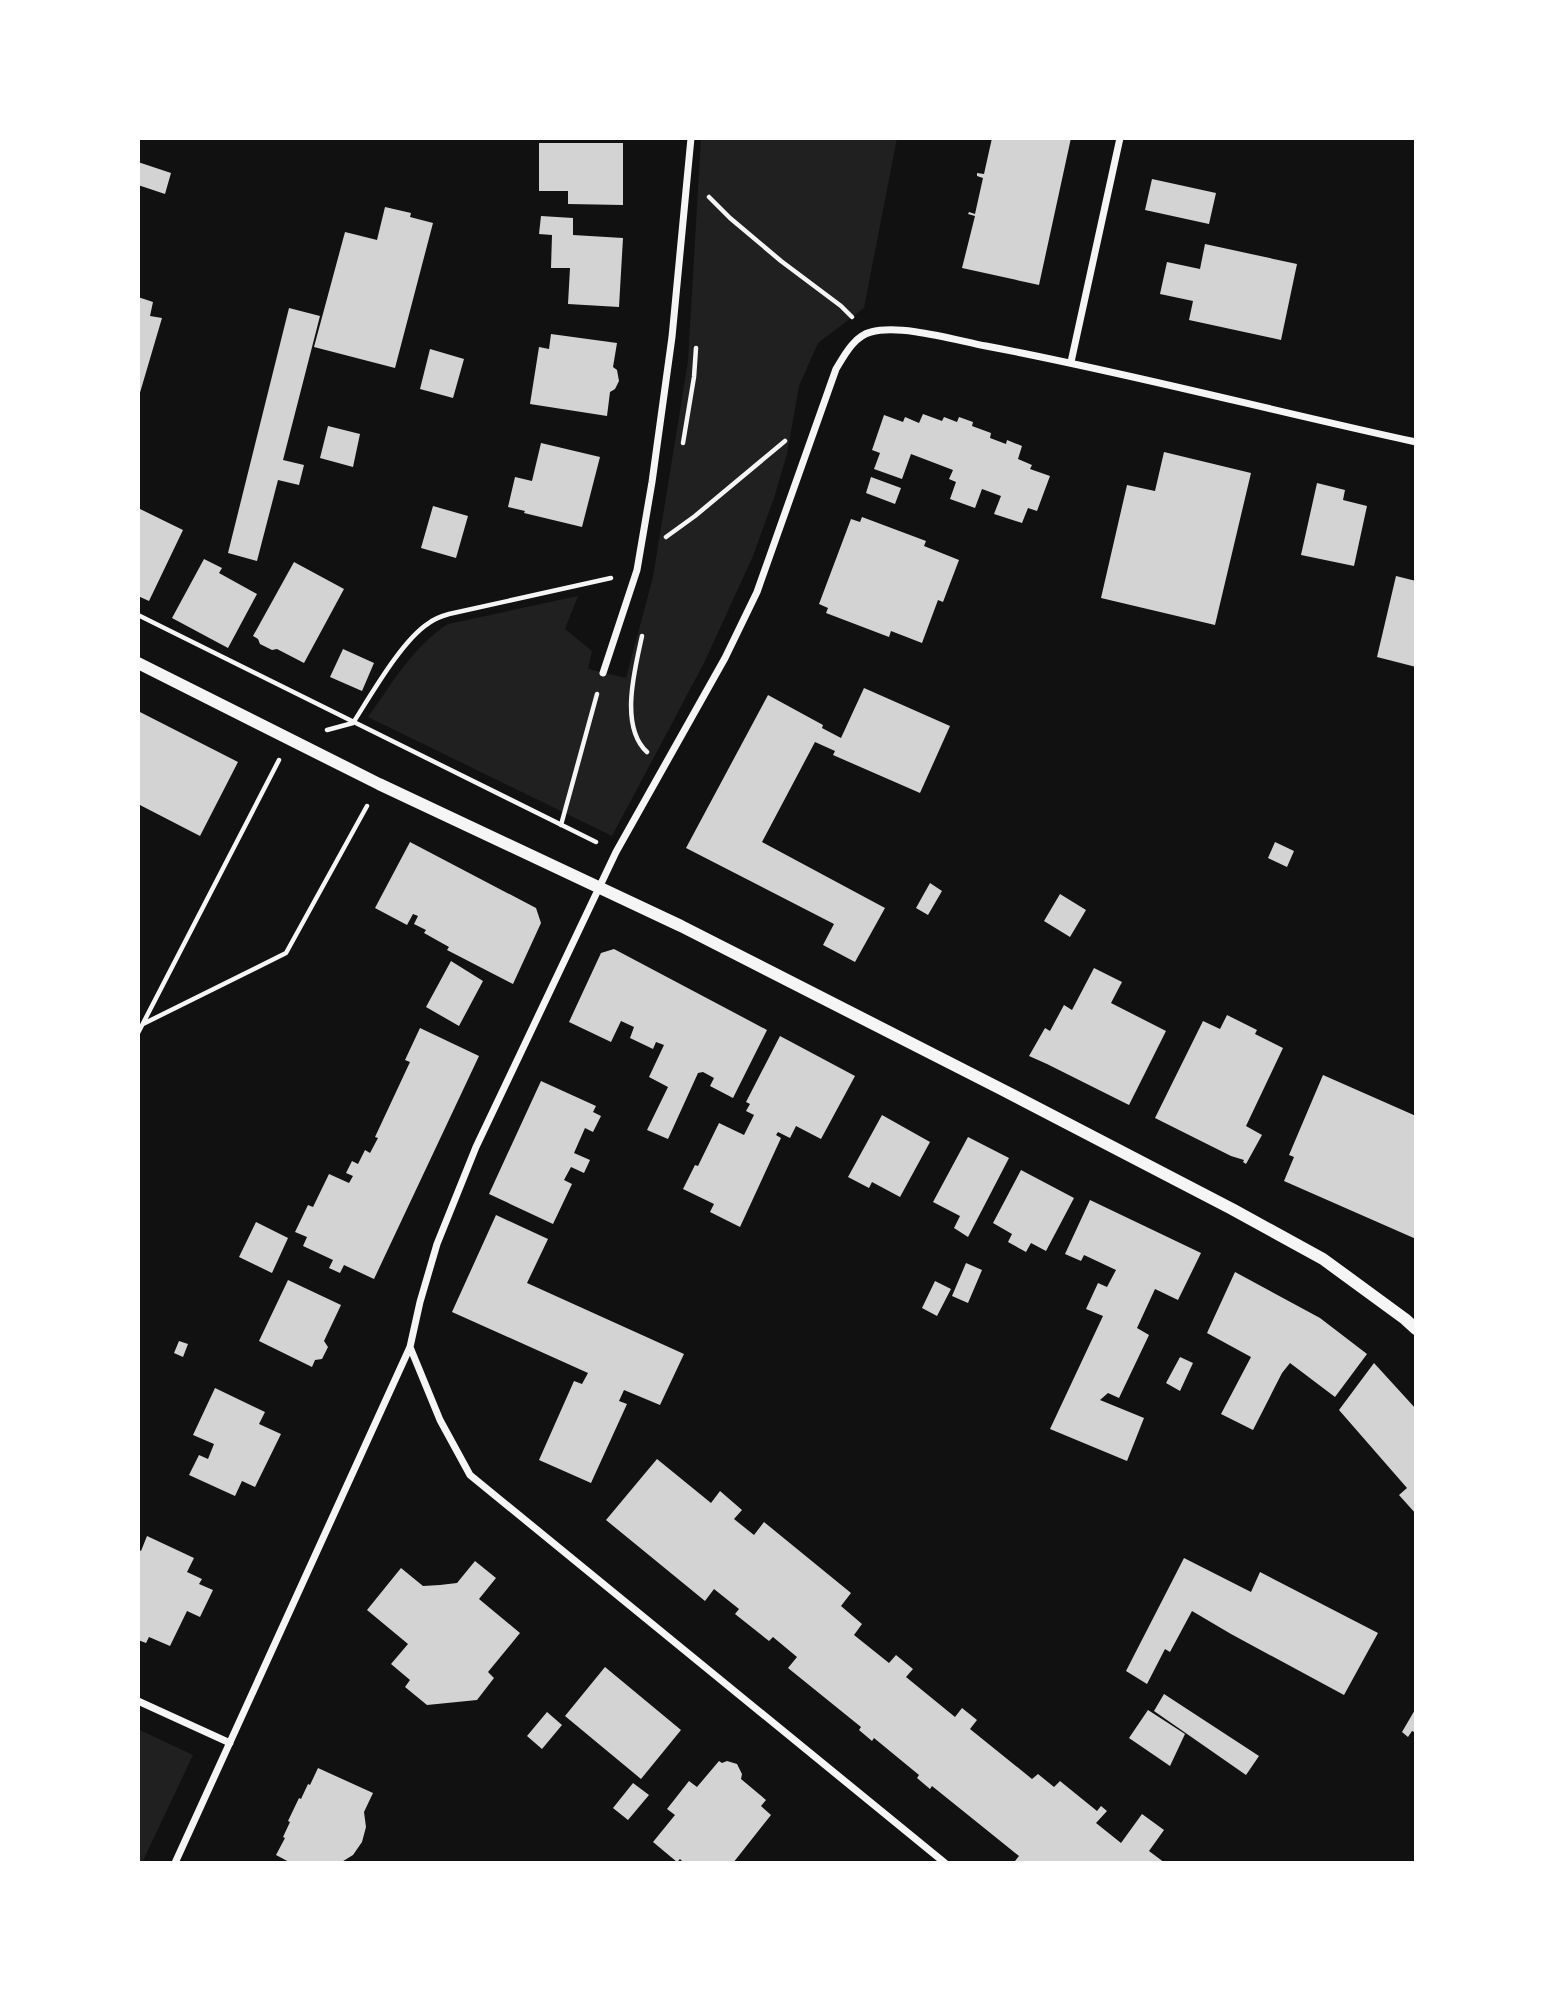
<svg xmlns="http://www.w3.org/2000/svg" width="1554" height="2001" font-family="Mulish,sans-serif">
<rect width="100%" height="100%" fill="#111"/>
<!-- green -->
<path fill="#202020" d="M701 138H897L864 308 818 343 799 386 787 454 774 498 753 556 704 663 612 836 368 717C392 684 413 646 448 624L578 596 565 629 592 651 588 669 626 678 653 577 688 361Z
M138 1729 193 1755 142 1863H138Z"/>
<!-- building -->
<path fill="#d3d3d3" d="M992 138H1071L1039 285 962 268 975 216 968 214 969 212 975 214 983 178 977 176V173L984 174Z
M539 143H623V205L568 204V191H539Z
M138 162 171 173 165 194 138 185Z
M1152 179 1216 193 1209 224 1145 210Z
M385 207 411 213 410 217 433 223 395 368 314 347 345 232 377 240Z
M541 216 573 218V235L623 238 619 307 568 304 570 268H551L552 235 539 234Z
M1205 244 1297 264 1281 340 1189 320 1193 301 1160 294 1167 262 1200 269Z
M138 297 153 302 150 316 162 318 139 396Z
M289 308 320 316 283 460 304 465 299 485 278 480 257 561 228 553Z
M551 334 617 343 613 367 617 370 619 381 615 389 610 392 607 416 530 404 539 347 549 349Z
M430 349 464 359 453 398 420 389Z
M923 414 942 421 944 417 957 422 959 417 973 422 972 426 991 433 990 438 1006 444 1007 440 1022 446 1018 459 1032 465 1030 469 1050 476 1037 511 1028 508 1022 523 994 514 1001 496 982 489 975 508 950 499 956 482 949 479 953 470 911 454 902 479 874 469 880 453 872 450 884 415 903 422 905 417 919 423Z
M328 426 360 434 353 467 320 458Z
M541 443 600 457 582 527 524 513 525 511 508 507 515 477 532 481Z
M1164 452 1251 473 1215 625 1101 598 1127 485 1155 491Z
M871 477 901 488 895 504 866 493Z
M1317 483 1345 490 1343 500 1367 506 1354 566 1301 555Z
M433 506 468 516 456 558 421 548Z
M138 508 183 530 149 601 138 596Z
M862 517 926 541 924 546 959 560 943 602 938 600 922 643 891 631 889 637 826 613 828 608 819 604 851 519 860 522Z
M204 559 222 568 219 573 257 594 228 648 172 618Z
M294 562 344 589 304 663 277 649 272 650 260 644 258 639 253 636Z
M1396 576 1416 581V667L1377 657Z
M343 649 374 663 362 691 330 677Z
M864 688 950 726 920 793 833 755 835 751 815 742 762 842 885 908 855 962 823 945 834 924 686 848 768 695 823 725 822 728 841 738Z
M138 711 238 762 200 836 138 804Z
M410 842 536 908 541 923 513 984 447 950 449 947 424 933 426 930 414 924 418 916 413 914 407 925 375 908Z
M1275 842 1294 851 1287 867 1268 858Z
M930 883 942 891 928 915 916 908Z
M1060 894 1086 910 1070 937 1044 921Z
M614 949 767 1030 733 1098 710 1086 714 1078 703 1072 698 1073 668 1139 647 1130 668 1087 649 1077 664 1045 656 1042 653 1049 630 1038 634 1027 621 1021 611 1042 569 1022 601 953Z
M451 961 483 981 459 1026 426 1007Z
M1094 968 1122 982 1111 1003 1166 1031 1129 1105 1047 1064 1029 1056 1045 1028 1050 1031 1064 1005 1072 1010Z
M1227 1015 1257 1030 1255 1034 1283 1048 1246 1126 1262 1135 1246 1164 1243 1162 1244 1160 1231 1156 1155 1118 1203 1021 1220 1029Z
M420 1028 479 1056 374 1279 344 1265 340 1273 329 1268 333 1260 303 1246 307 1237 295 1232 308 1205 313 1207 329 1174 349 1183 353 1176 346 1173 352 1161 358 1164 365 1150 370 1153 378 1138 375 1137 410 1062 405 1060Z
M780 1036 855 1076 821 1139 796 1126 790 1138 778 1132 776 1135 781 1138 740 1227 710 1212 714 1204 683 1189 695 1165 698 1166 719 1123 744 1135 754 1115 746 1111 750 1104 746 1102Z
M1323 1075 1416 1116V1239L1284 1181 1294 1157 1289 1155Z
M541 1081 596 1106 593 1112 601 1116 593 1132 585 1128 574 1153 590 1160 584 1173 571 1167 564 1180 572 1184 553 1224 489 1194Z
M882 1115 930 1142 900 1197 872 1182 869 1188 848 1177Z
M968 1137 1009 1158 968 1237 954 1228 960 1216 933 1202Z
M1021 1170 1074 1198 1046 1251 1031 1243 1026 1252 1008 1242 1012 1234 993 1223Z
M1090 1200 1201 1253 1178 1300 1155 1289 1137 1328 1149 1335 1119 1398 1108 1393 1100 1400 1144 1418 1127 1461 1050 1429 1103 1316 1086 1309 1098 1283 1107 1287 1116 1270 1084 1255 1081 1261 1065 1254Z
M496 1215 548 1239 527 1283 684 1354 660 1405 624 1390 619 1401 627 1404 591 1483 539 1460 574 1381 582 1384 588 1373 452 1312Z
M256 1222 288 1238 272 1273 239 1257Z
M966 1263 982 1270 968 1303 952 1296Z
M1235 1272 1320 1318 1367 1354 1335 1397 1290 1363 1282 1373 1253 1430 1221 1414 1251 1357 1207 1333Z
M288 1280 341 1305 324 1341 328 1347 322 1359 315 1360 312 1367 259 1341Z
M935 1281 951 1289 937 1316 922 1308Z
M179 1341 188 1344 183 1357 174 1353Z
M1180 1357 1193 1363 1180 1391 1166 1383Z
M1374 1363 1416 1409V1514L1399 1495 1407 1488 1339 1410Z
M215 1388 265 1412 259 1424 281 1434 255 1487 242 1481 235 1496 189 1475 199 1455 208 1459 214 1444 193 1435Z
M657 1459 711 1503 720 1491 742 1510 734 1519 754 1535 764 1522 851 1593 841 1606 862 1624 854 1635 889 1663 896 1655 913 1669 906 1677 955 1717 962 1708 977 1720 970 1729 1032 1779 1038 1774 1054 1787 1060 1781 1097 1811 1101 1806 1107 1811 1096 1823 1121 1843 1142 1814 1164 1830 1149 1851 1165 1863H1016L1015 1861 1019 1856 932 1786 930 1789 917 1778 919 1775 874 1738 872 1741 859 1730 861 1727 788 1668 797 1657 773 1637 769 1641 735 1614 739 1609 714 1589 705 1601 606 1520Z
M147 1536 194 1558 187 1572 202 1579 199 1584 213 1590 200 1617 187 1611 170 1646 149 1637 146 1643 138 1640V1549L141 1551Z
M1184 1558 1251 1592 1260 1572 1378 1633 1344 1695 1231 1634 1192 1611 1170 1652 1165 1649 1147 1684 1126 1671Z
M475 1561 496 1578 479 1599 520 1633 488 1672 494 1678 477 1700 427 1705 405 1687 410 1680 391 1664 408 1644 367 1610 401 1568 423 1586 440 1585 457 1583Z
M605 1667 681 1730 641 1779 565 1716Z
M1164 1694 1259 1756 1246 1775 1154 1711Z
M1416 1708V1733L1412 1731 1408 1737 1402 1732Z
M1148 1710 1185 1734 1170 1766 1129 1738Z
M547 1712 562 1725 542 1749 527 1736Z
M719 1761 722 1763 727 1761 737 1764 742 1774 741 1779 766 1800 761 1806 771 1815 733 1863H684L680 1859 677 1862 653 1842 675 1815 667 1809 689 1781 697 1787Z
M318 1768 373 1793 364 1812 366 1827 362 1842 353 1855 340 1863H291L276 1855 285 1838 283 1837 290 1822 288 1821 299 1798 301 1799 308 1784 310 1785Z
M633 1783 649 1795 628 1820 613 1808Z"/>
<g fill="none" stroke-linecap="round" stroke-linejoin="round">
<!-- path -->
<path stroke="#f5f5f5" stroke-width="4.5" d="M709 197 730 218 781 261 841 306 852 317
M683 443 694 377 696 348
M666 537 695 516 785 441
M138 615 596 842
M642 636C635 669 619 726 647 752
M327 730 353 723C371 695 402 640 429 623 434 619 442 616 449 614L611 578
M561 825 597 694
M143 1024 286 953 367 806
M138 1033 279 760"/>
<!-- minor -->
<path stroke="#f5f5f5" stroke-width="7" d="M1071 362 1120 138
M603 673 637 570 652 482 672 337 691 138
M410 1347 440 1420 470 1475 945 1863
M138 1701 230 1743
M175 1863 410 1347 420 1302 437 1244 476 1147 616 852 725 658 757 592 836 369C844 356 854 336 871 332 901 324 955 340 986 346 1130 373 1272 411 1416 442"/>
<!-- tertiary -->
<path stroke="#f5f5f5" stroke-width="12" d="M138 663 379 784 681 926 1001 1089 1232 1209 1323 1259 1405 1319 1416 1329"/>
</g>
<!-- border -->
<rect width="1554" height="2001" fill="none" stroke="#ffffff" stroke-width="280"/>
</svg>
